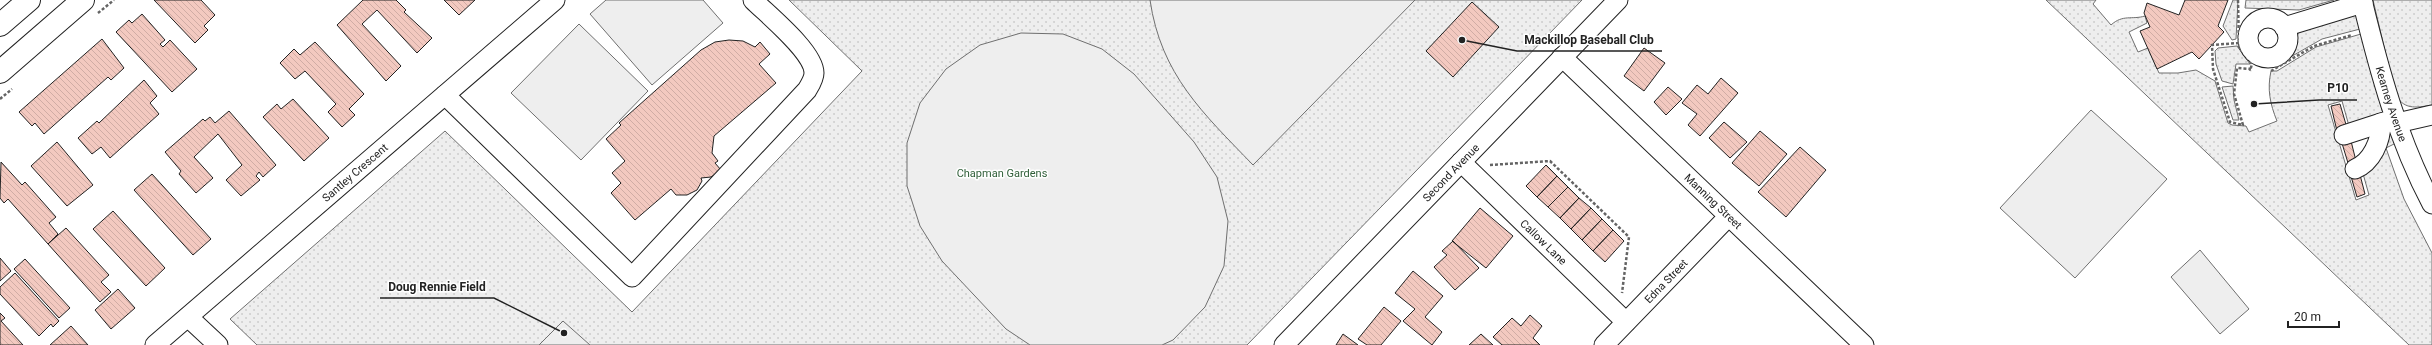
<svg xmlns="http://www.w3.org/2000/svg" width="2432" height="345" font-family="Roboto,sans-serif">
<defs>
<pattern id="green-dots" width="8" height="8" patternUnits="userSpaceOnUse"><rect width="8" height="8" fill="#eee"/><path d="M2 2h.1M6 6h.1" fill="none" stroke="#ccc" stroke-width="1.8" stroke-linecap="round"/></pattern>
<pattern id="building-back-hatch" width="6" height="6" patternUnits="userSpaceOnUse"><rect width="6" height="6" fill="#f3c9c0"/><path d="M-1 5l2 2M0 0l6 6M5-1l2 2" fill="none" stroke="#d0aca5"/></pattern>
</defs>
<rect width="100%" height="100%" fill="#fff"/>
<!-- green -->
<path fill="url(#green-dots)" stroke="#6f6f6f" d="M789 0H1582L1247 345H257L230 319 445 131 632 312 862 71Z
M2046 0H2096L2093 4 2111 25C2123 14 2132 20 2145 16L2147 23 2129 32 2138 52 2148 48 2159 73H2178L2196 70 2215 81 2228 123 2232 125 2246 126 2249 132 2277 121C2270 104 2267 89 2271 71H2277L2316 47 2361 34 2384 117 2349 126 2342 101 2328 105 2356 200 2369 195 2362 170 2387 122 2396 143 2386 148 2404 199 2432 253V345H2409Z
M2233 0H2238L2236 39 2232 40 2223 26Z
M2246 0H2334L2299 10 2245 8Z
M2373 0H2432V105C2415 108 2403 110 2395 93Z
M2357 14 2360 29 2322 39 2273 67 2275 62 2288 54 2300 29Z
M2237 46 2250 64H2236L2233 84 2222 81 2216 64 2215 51 2218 48Z
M2233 86 2234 100 2239 120H2233L2222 87Z"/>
<!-- pitch -->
<path fill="#eee" stroke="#6f6f6f" d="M606 0H703L723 23 652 85 590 14Z
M1150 0H1415L1253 165C1203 113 1161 75 1150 0Z
M579 24 648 91 581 160 511 93Z
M1021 33 1063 34 1102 49 1134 74 1194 142 1217 177 1228 221 1224 266 1205 307 1173 340 1162 345H1030L1006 329 942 261 920 226 907 186V143L920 103 946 69 980 45Z
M2091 110 2167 179 2075 278 2000 208Z
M2200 250 2249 309 2220 334 2171 277Z
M563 321 590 345H539Z"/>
<!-- building -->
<path fill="url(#building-back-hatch)" stroke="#222" d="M154 0H201L215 15 204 26 208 30 195 43Z
M363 0H396L406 10 404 12 432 38 417 53 377 10 362 24 401 66 386 81 337 25Z
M444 0H475L459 15Z
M2185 0H2228L2218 26 2224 32 2199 59 2192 52 2157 69 2140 31 2150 27 2144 13 2147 3 2179 15Z
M1472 2 1499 27 1453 77 1426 51Z
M142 14 165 40 160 44 163 47 170 40 197 69 172 92 116 32 129 20 132 23Z
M102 39 124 68 111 80 108 77 44 134 35 123 32 126 19 112Z
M729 40 743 41 755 47 760 42 770 54 759 64 776 83 714 136 712 153 718 161 715 163 721 170 711 177 701 178 702 181 697 190 687 195H676L671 189 635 220 611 193 621 183 612 173 625 161 606 139 621 125 619 123 701 50 715 42Z
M315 42 364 94 349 109 355 115 342 127 328 112 336 104 305 71 295 79 280 63 294 49 300 55Z
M1644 48 1665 63 1644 91 1624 76Z
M1721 78 1738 93 1700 136 1688 125 1697 114 1682 103 1697 85 1708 94Z
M144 80 157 96 150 103 159 114 110 158 101 147 92 154 78 138 97 121 99 123Z
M1668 87 1682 99 1666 115 1654 102Z
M293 99 329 138 304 161 263 117 277 104 281 109Z
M2340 104 2347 128 2337 131 2331 106Z
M229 111 276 165 263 177 259 172 256 176 260 180 241 196 226 180 242 165 218 134 194 157 213 178 196 193 179 174 181 171 165 152 203 119 205 121 210 117 215 123Z
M1724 122 1747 142 1730 158 1709 138Z
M1760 131 1787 154 1759 186 1732 163Z
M2350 137 2356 161 2348 163 2341 140Z
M57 142 93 185 67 206 31 166Z
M1800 147 1826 170 1786 217 1758 192Z
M1 162 22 185 25 182 56 217 49 223 58 234 48 244 8 199 4 203 0 198Z
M1546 165 1557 176 1537 197 1526 186Z
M2359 171 2365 194 2357 197 2350 173Z
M152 174 211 239 193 255 134 190Z
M1557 176 1568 187 1548 207 1537 197Z
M1568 187 1579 198 1560 218 1548 207Z
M1579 198 1591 208 1571 229 1560 218Z
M1480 208 1513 236 1486 268 1452 241Z
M1591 208 1602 219 1582 240 1571 229Z
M113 211 165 268 146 286 93 229Z
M1602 219 1613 230 1593 251 1582 240Z
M66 228 109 275 101 282 111 292 100 302 48 244Z
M1613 230 1624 241 1605 262 1593 251Z
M1453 241 1479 268 1455 290 1434 267 1447 255 1442 251Z
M0 258 11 271 0 281Z
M25 259 70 308 59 318 14 269Z
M1413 271 1443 296 1425 317 1442 332 1432 345 1403 321 1415 309 1395 293Z
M15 273 59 321 53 327 51 324 39 336 0 294V287Z
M118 289 135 308 111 329 95 310Z
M1384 307 1401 321 1381 345H1367L1358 339Z
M0 313 5 318 1 321 23 345H0Z
M1530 315 1542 326 1533 338 1540 345H1502L1493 337 1512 318 1521 326Z
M71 326 88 345H50Z
M1343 334 1358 345H1336Z
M1481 334 1493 345H1469Z"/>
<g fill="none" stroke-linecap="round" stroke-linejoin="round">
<!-- minor casing -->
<g stroke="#222" stroke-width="21">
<g id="minor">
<path id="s1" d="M2362 0C2379 70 2398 140 2432 204"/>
<circle cx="2268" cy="38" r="20"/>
<path d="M2284 27 2363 3"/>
<path id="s2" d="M1562 57 1864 345"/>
<path d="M445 95 632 277 807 90C810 85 814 79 814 73 814 52 768 15 753 0"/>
<path d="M2397 123 2432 115"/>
<path d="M2344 135 2381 123"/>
<path id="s3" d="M1461 162 1626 322"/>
<path d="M2355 169C2372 162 2381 141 2381 123L2395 119"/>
<path d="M188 317 218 345"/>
<path id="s4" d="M155 345 555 0"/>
<path id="s5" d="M1284 345 1618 0"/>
<path id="s6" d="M1604 345 1728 217"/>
</g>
</g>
<!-- highway casing -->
<g stroke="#222" stroke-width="24">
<path id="highway" d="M0 25 29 0
M0 72 83 0"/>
</g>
<!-- path -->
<path stroke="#646464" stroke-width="2.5" stroke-dasharray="3 2" stroke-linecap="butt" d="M2238 0 2239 47 2252 64 2250 71
M98 13 114 0
M2239 43 2212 45 2213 69 2230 122 2243 125 2234 94 2237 68 2251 69
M2271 71 2314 46 2352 35
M0 99 12 89
M1490 165 1550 161 1629 237 1622 293"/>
<!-- minor -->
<use href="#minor" stroke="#fff" stroke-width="19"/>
<!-- highway -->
<use href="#highway" stroke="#fff" stroke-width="22"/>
</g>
<g text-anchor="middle" stroke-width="3" stroke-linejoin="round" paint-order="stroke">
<!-- street labels -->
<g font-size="11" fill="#222" stroke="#fff">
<text dy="4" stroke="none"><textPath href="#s1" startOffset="108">Kearney Avenue</textPath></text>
<text dy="4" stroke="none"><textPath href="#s4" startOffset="264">Santley Crescent</textPath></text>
<text dy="4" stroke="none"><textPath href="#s5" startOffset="240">Second Avenue</textPath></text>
<text dy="4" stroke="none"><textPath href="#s2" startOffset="209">Manning Street</textPath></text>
<text dy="4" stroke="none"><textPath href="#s3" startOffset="115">Callow Lane</textPath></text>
<text dy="4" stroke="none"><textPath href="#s6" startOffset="89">Edna Street</textPath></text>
</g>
<!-- park labels -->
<g font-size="11" fill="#2f5e38" stroke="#fff">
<text x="1002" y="177">Chapman Gardens</text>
</g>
</g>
<!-- callouts -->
<path fill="none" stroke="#222" stroke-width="1.5" d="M1462 40L1517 51H1662M2254 104L2319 100H2357M564 333L494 298H380"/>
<g fill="#222" stroke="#fff" stroke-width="1.5">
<circle cx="1462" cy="40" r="4"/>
<circle cx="2254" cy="104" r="4"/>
<circle cx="564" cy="333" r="4"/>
</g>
<g font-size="12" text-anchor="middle" font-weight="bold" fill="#222" stroke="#fff" stroke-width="3" stroke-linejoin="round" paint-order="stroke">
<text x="1589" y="44">Mackillop Baseball Club</text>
<text x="2338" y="92">P10</text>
<text x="437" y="291">Doug Rennie Field</text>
</g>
<!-- scale -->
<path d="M2288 321v6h51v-6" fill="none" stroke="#222222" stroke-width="2"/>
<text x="2294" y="321" font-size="12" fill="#222222" stroke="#ffffff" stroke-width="3" paint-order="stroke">20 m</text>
</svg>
